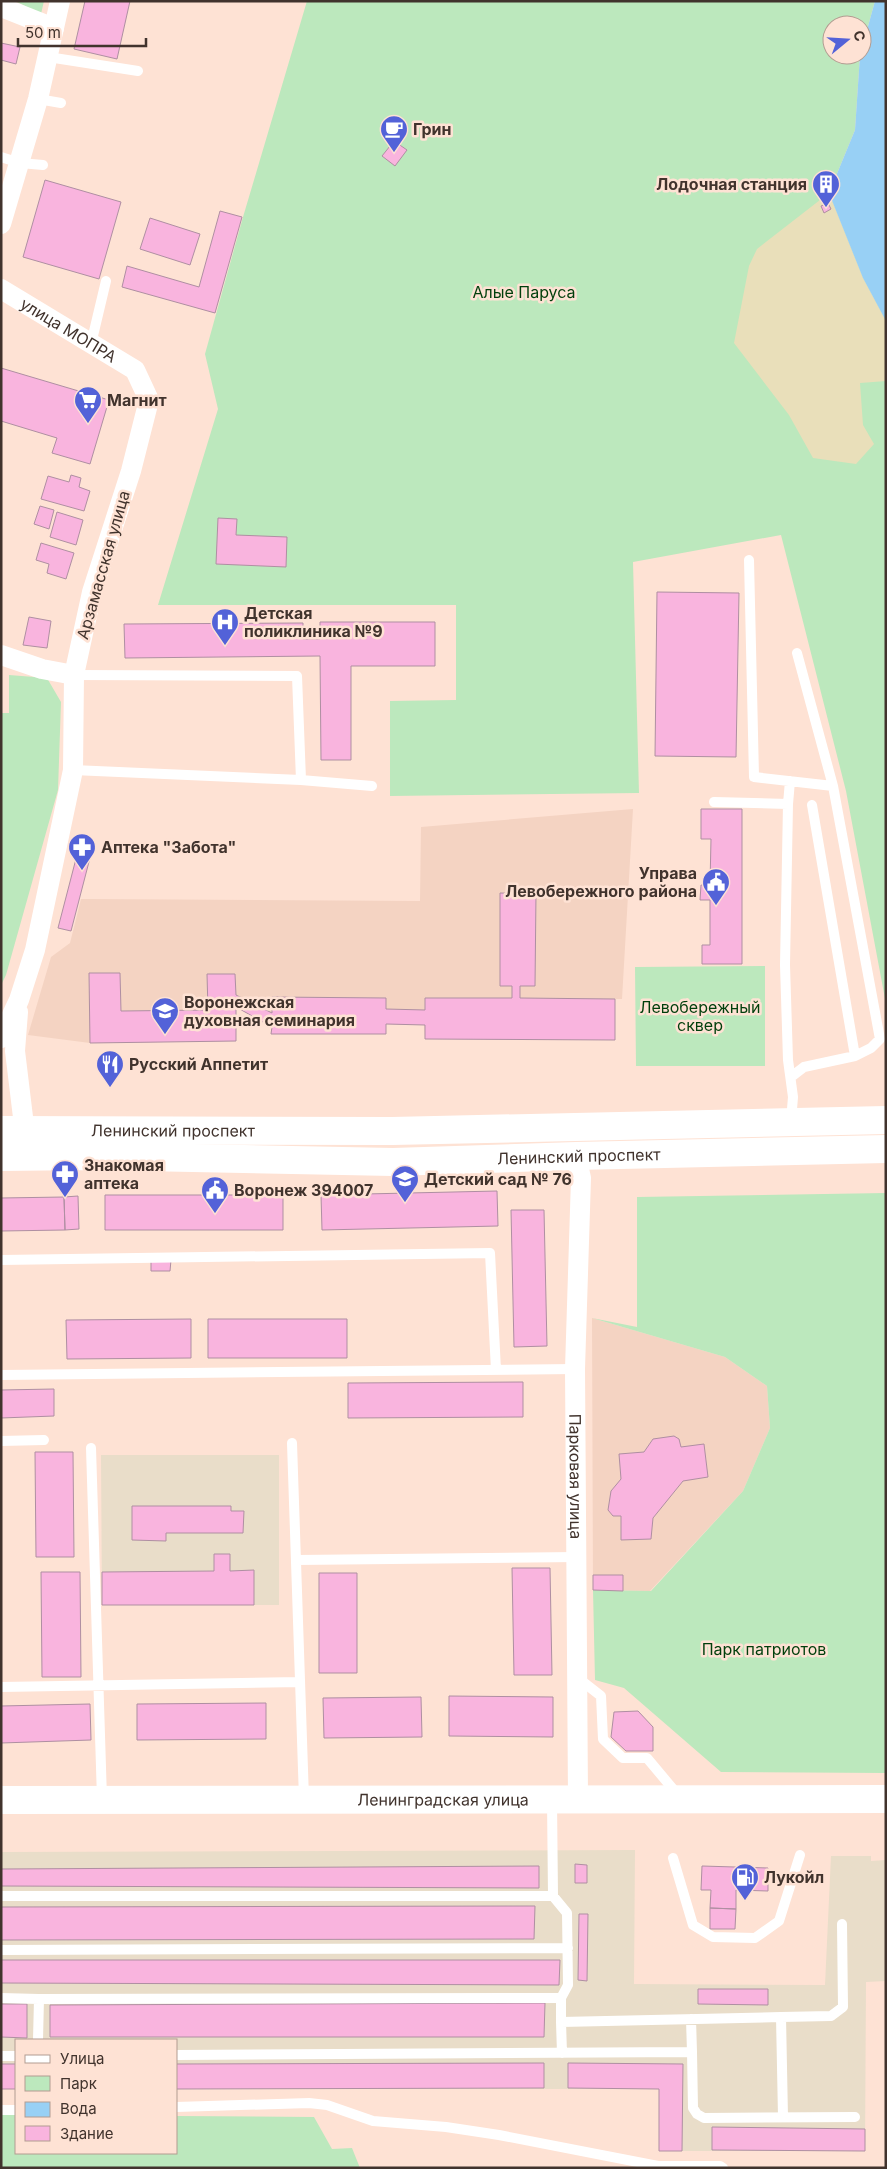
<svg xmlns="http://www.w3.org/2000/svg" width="887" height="2169" font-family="Inter,sans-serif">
<rect width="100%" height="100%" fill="#fee2d4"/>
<!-- built -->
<path fill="#f4d3c2" d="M633 809 622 999H615V1040L425 1039 424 1025 386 1024V1034H271V1027L236 1007V1041L90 1043 28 1035 51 957 70 943 81 899 420 901 421 827Z
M592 1318 725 1357 767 1386 770 1428 743 1491 650 1591 593 1590Z"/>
<!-- industrial -->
<path fill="#e9ddc9" d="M101 1455H279V1605H102Z
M635 1850 634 1984 825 1985 831 1856H871V1861L886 1860V1981L866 1982 865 2151H659V2089H176V2040H16V2089H1V1852Z"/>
<!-- green -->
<path fill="#bce8bd" d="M15 1H44L41 14Z
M307 1H875L862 48V25H832V55H860L855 130 829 193 863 278 886 321V1004L846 791 781 535 633 562 639 793 390 796V701L456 700V605H158L218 409 205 354 243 217Z
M9 675 47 678 61 702 58 790 6 975 1 985V713H9Z
M765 966V1066H636L635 967Z
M886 1193V1773L721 1772 624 1688 595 1680 593 1590 651 1591 743 1491 770 1428 767 1386 725 1357 592 1318 637 1327V1197Z
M1 2115H16V2153H176V2116L314 2117 332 2149 352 2148 360 2168H1Z"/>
<!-- sand -->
<path fill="#e9dfba" d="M829 193 863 278 886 321V381L860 383 863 425 874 444 856 464 813 458 789 415 734 343 749 266 757 249Z"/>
<!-- water -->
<path fill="#98d0f5" d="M875 1H886V321L863 278 829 193 855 130 860 55H862V48Z"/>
<!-- building -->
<path fill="#f9b4de" stroke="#af8fa2" d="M85 1H130L117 59 74 49Z
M1 43 20 47 16 64 1 60Z
M394 141 407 150 395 166 382 156Z
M45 180 121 202 99 279 23 257Z
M828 203 831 209 824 213 821 206Z
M220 211 242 217 215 313 122 287 127 266 199 287Z
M150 218 200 234 190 265 140 249Z
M1 368 109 400 90 464 52 453 57 438 1 421Z
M71 475 81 478 79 487 90 491 84 511 41 499 48 476 69 482Z
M40 506 54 510 49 529 34 524Z
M57 512 83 520 76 545 50 537Z
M218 518 237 519 236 535 287 537 286 567 216 564Z
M41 543 74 553 66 579 47 573 49 564 36 560Z
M657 592 739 593 736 757 655 756Z
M29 617 51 621 47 648 23 645Z
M320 622H435V666H351V760H321L320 656 125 658 124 624 303 623V639H320Z
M701 809H742V964H702V945H710V900H700L701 885H710L711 839H701Z
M78 851 91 854 71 931 58 928Z
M500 893 536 894 535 986H520V998L615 999V1040L425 1039V1025L386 1024V1034H271L272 1027 236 1007V1041L90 1043 89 973H120L121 1011 208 1010 207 974H235L236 995 272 1013V997L386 998V1009L425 1010V998H512V986H500Z
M497 1191 498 1226 322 1230 321 1195Z
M105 1195H283V1230H105Z
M78 1196 79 1229 65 1230 64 1197Z
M64 1197 65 1230 1 1231V1198Z
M511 1210H544L547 1346 514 1347Z
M151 1260H171L170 1271H151Z
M191 1319V1358L67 1359 66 1320Z
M208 1319H347V1358H208Z
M523 1382V1417L348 1418V1383Z
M54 1389V1416L1 1418V1390Z
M674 1436 679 1439 681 1447 704 1444 708 1477 683 1481 653 1518 651 1539 621 1540V1516H613L608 1510 611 1491 621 1479 619 1454 644 1452 653 1439Z
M35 1452H73L74 1557H36Z
M132 1506H231V1511H244L243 1533H166V1541L132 1540Z
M214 1554H230V1571L254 1570V1605H102V1572L214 1571Z
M512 1568H550L552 1675H514Z
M41 1572H80L81 1677H42Z
M319 1573H357V1673H319Z
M593 1575H623V1591L593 1590Z
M449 1696 553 1697V1737L449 1736Z
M421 1697 422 1737 324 1738 323 1698Z
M266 1703V1739L137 1740V1704Z
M90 1704 91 1740 1 1743V1706Z
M638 1711 653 1727V1751H626L611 1737 614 1712Z
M575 1864 587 1865V1883H575Z
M539 1866V1888L1 1886V1869Z
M702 1866 768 1868V1891L736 1890V1909L710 1908 711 1890H701Z
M535 1906 534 1939 1 1940V1907Z
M710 1908 736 1909 735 1929H710Z
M579 1914H588L587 1981 578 1980Z
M1 1960H560L559 1985 1 1983Z
M698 1989H768V2005L698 2004Z
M545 2003 544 2037H50V2005Z
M1 2004H27V2038L1 2037Z
M544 2063V2088L176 2089V2064Z
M568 2063 683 2064 682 2151H659V2089L568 2088Z
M1 2064H16V2089H1Z
M712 2127 865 2129V2151L712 2150Z"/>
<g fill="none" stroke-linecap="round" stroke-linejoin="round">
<!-- service -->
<path stroke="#fff" stroke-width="10" d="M48 57 138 71
M38 99 61 103
M1 157 20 163 43 165
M91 344 106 281
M749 560 754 777 833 786
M74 675 297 676 301 780
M73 770 301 780 372 786
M714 802 788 804 785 965 788 1060 793 1097 791 1121
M788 804 790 781
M812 805 855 1056
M791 1077 804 1067 855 1056 871 1048 880 1039 833 786 797 653
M1 1260 490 1253 496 1370
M1 1375 575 1369
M1 1441 44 1440
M292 1443 304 1799
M91 1448 102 1799
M296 1560 577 1557
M578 1678 601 1696 603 1739 623 1758H647L678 1795
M1 1687 300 1682
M552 1800 553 1896 567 1913 568 1985 561 1998
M673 1858 693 1925 713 1937 755 1938 779 1921 800 1855
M1 1896H553
M1 1950 568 1948
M1 1998 39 1999
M691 2019 692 2052
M38 2040 39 1999 561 1998V2022
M562 2053 561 2022 781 2017
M176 2055 692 2052 693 2108 697 2114 704 2118 855 2117
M1 2056H16
M176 2107 309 2103 327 2105 373 2121 446 2127 499 2135 658 2166H720L723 2168
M1 2110H16
M783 2117 781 2017 831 2016 843 2007 842 1924"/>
<!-- minor -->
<g stroke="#fff" stroke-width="20">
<path d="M1 7 54 28"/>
<path d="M1 224 38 99 60 1"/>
<path id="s1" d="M1 289 135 370 149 400 131 471 92 592 74 675 73 770 35 950 19 1000 1 1038"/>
<path d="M1 655 42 669 74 675"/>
<path d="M18 1012 15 1051 26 1142"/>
<path id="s2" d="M576 1156 581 1178 575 1369 578 1798"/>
</g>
<!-- secondary -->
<path stroke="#fff" stroke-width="28" id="s3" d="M1 1800 886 1799"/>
<!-- primary -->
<g stroke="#fff" stroke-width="28">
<path id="s4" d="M1 1130 392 1131 886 1120"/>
<path id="s5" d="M1 1157 91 1156 393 1162 576 1156 886 1149"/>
</g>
</g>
<!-- icons -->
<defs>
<g id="cafe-pin" transform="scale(1.4375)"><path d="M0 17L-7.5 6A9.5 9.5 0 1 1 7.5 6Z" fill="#5362d8" stroke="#fee2d4"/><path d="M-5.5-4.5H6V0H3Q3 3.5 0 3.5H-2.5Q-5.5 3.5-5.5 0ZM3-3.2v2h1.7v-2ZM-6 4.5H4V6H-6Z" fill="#fff"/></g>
<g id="building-pin" transform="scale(1.4375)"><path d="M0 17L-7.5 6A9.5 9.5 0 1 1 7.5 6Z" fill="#5362d8" stroke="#fee2d4"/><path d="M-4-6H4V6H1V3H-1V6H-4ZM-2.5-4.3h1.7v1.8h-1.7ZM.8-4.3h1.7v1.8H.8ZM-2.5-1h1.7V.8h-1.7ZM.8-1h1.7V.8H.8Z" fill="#fff"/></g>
<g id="supermarket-pin" transform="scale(1.4375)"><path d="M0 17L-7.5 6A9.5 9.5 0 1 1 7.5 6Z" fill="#5362d8" stroke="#fee2d4"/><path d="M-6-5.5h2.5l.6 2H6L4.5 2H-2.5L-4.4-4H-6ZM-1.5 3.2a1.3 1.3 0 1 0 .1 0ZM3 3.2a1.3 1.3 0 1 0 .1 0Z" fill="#fff"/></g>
<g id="hospital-pin" transform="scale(1.4375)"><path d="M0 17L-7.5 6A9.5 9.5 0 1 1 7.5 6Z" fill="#5362d8" stroke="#fee2d4"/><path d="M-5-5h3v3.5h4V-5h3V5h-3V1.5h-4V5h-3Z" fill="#fff"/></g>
<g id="pharmacy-pin" transform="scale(1.4375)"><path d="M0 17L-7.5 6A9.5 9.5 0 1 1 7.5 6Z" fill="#5362d8" stroke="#fee2d4"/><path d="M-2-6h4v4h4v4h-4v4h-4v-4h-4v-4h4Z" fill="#fff"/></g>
<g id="civic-pin" transform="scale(1.4375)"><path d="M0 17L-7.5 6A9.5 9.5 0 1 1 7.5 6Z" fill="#5362d8" stroke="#fee2d4"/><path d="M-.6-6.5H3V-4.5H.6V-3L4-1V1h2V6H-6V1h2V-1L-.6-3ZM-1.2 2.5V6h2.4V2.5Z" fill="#fff"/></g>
<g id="school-pin" transform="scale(1.4375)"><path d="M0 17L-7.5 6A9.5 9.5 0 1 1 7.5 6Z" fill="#5362d8" stroke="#fee2d4"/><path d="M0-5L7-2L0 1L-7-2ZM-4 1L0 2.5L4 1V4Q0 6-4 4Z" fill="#fff"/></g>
<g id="restaurant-pin" transform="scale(1.4375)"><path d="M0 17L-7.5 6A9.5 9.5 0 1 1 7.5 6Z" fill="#5362d8" stroke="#fee2d4"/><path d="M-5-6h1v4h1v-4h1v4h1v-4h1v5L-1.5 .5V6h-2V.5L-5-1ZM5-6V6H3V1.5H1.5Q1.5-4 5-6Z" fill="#fff"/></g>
<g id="fuel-pin" transform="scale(1.4375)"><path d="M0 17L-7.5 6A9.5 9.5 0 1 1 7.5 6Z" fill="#5362d8" stroke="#fee2d4"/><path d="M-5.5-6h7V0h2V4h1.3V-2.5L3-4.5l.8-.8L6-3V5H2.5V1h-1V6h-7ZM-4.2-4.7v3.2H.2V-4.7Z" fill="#fff"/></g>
</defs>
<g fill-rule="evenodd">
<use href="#cafe-pin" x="394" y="129"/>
<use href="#building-pin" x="826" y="184"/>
<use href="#supermarket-pin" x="88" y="400"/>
<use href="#hospital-pin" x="225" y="622"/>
<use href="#pharmacy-pin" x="82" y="847"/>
<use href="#civic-pin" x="716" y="882"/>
<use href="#school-pin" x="165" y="1011"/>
<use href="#restaurant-pin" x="110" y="1064"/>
<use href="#pharmacy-pin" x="65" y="1174"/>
<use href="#school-pin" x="405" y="1179"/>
<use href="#civic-pin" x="215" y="1190"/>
<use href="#fuel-pin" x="745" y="1877"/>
</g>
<g text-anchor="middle" stroke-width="5" stroke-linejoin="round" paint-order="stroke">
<!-- poi labels -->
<g font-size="16" font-weight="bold" fill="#41332d" stroke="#fee2d4" text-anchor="start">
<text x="413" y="135">Грин</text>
<text x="807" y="190" text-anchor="end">Лодочная станция</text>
<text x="107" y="406">Магнит</text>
<text x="244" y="619">Детская<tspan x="244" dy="18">поликлиника №9</tspan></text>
<text x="101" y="853">Аптека "Забота"</text>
<text x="697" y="879" text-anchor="end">Управа<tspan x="697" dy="18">Левобережного района</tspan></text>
<text x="184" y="1008">Воронежская<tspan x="184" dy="18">духовная семинария</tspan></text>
<text x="129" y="1070">Русский Аппетит</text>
<text x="84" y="1171">Знакомая<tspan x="84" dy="18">аптека</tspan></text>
<text x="424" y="1185">Детский сад № 76</text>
<text x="234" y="1196">Воронеж 394007</text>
<text x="764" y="1883">Лукойл</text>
</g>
<!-- park labels -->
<g font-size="16" fill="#003f0b" stroke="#fee2d4">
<text x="524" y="298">Алые Паруса</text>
<text x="700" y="1013">Левобережный<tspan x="700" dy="18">сквер</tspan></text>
<text x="764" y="1655">Парк патриотов</text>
</g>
<!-- street labels -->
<g font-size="16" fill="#41332d" stroke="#fee2d4">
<text dy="6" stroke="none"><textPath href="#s1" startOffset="79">улица МОПРА</textPath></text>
<text transform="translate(103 565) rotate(-74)" y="6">Арзамасская улица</text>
<text dy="6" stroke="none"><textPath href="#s4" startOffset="172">Ленинский проспект</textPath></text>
<text dy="6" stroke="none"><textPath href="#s5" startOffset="578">Ленинский проспект</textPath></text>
<text dy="6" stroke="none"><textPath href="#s2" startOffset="321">Парковая улица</textPath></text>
<text dy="6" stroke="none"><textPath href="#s3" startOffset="442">Ленинградская улица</textPath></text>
</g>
</g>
<!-- border -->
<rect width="887" height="2169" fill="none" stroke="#41332d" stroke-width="5"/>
<!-- legend -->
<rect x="15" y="2039" width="162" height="115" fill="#fee2d4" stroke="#b29c91"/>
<rect x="25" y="2055" width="25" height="8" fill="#ffffff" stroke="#b29c91"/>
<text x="60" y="2064" font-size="15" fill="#41332d">Улица</text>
<rect x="25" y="2076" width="25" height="15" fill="#bce8bd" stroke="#b29c91"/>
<text x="60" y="2089" font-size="15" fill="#41332d">Парк</text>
<rect x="25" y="2102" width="25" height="15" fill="#98d0f5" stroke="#b29c91"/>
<text x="60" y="2114" font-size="15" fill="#41332d">Вода</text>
<rect x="25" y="2126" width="25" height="15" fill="#f9b4de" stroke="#b29c91"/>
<text x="60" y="2139" font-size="15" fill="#41332d">Здание</text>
<!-- north arrow -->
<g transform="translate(847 40) rotate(72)"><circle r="24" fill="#fee2d4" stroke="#b29c91"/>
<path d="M0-4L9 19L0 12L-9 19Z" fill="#5362d8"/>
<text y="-8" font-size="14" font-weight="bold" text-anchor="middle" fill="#41332d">С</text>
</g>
<!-- scale -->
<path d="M18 38v8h128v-8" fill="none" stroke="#41332d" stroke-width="2.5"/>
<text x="25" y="38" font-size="15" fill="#41332d" stroke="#fee2d4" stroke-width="4" paint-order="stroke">50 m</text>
</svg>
